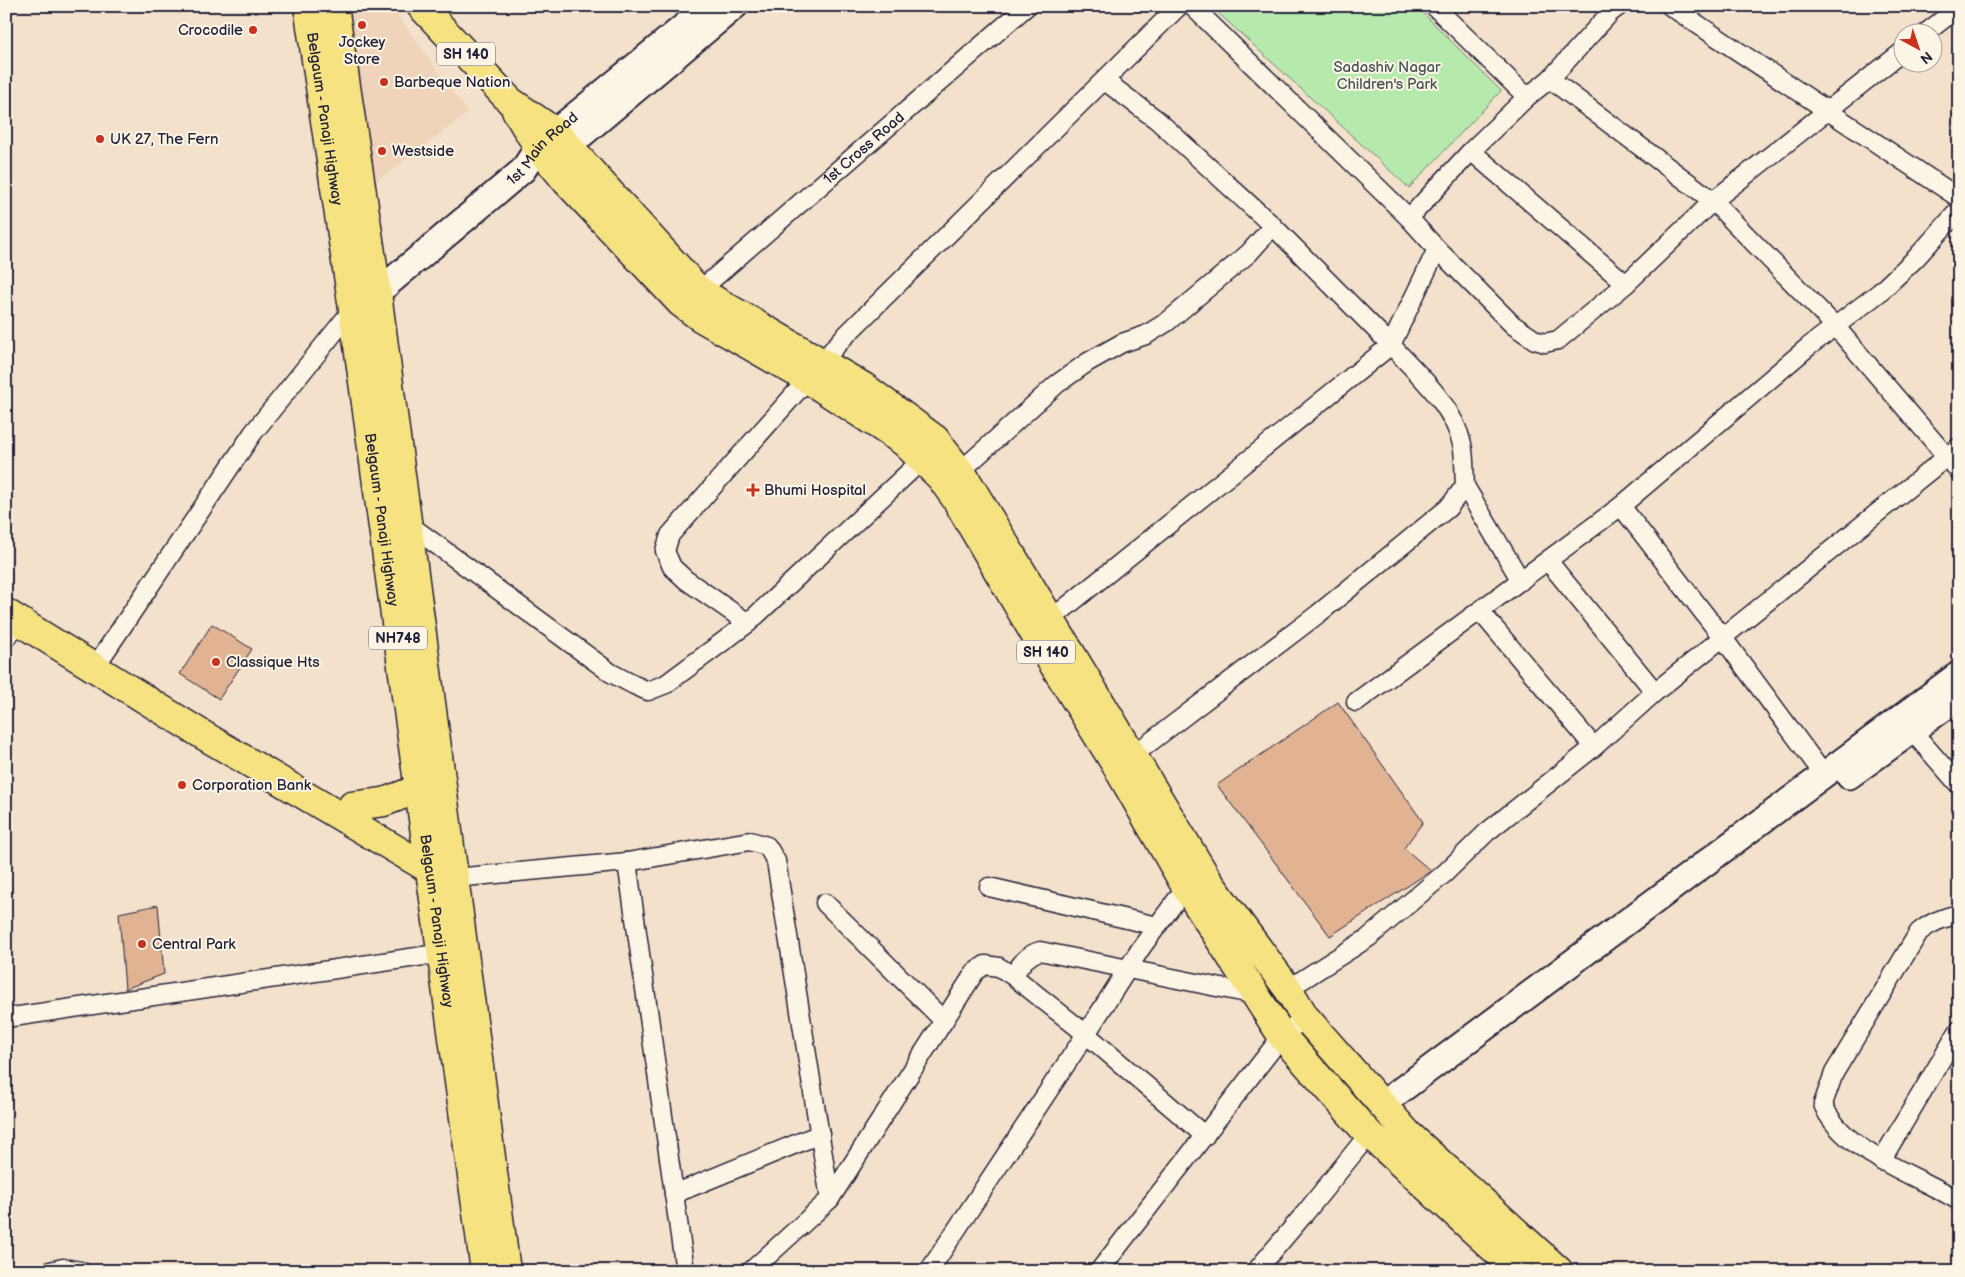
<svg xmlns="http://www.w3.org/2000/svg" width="1965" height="1277" font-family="'Balsamiq Sans',sans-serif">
<rect width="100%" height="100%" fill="#f4e1cc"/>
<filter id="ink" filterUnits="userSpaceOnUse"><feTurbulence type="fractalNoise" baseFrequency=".02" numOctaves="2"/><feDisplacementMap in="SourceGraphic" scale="10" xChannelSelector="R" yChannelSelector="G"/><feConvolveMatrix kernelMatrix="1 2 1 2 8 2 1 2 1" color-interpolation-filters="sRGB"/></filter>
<g filter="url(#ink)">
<!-- built -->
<path fill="#efd3bb" d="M363 6H391L468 113 377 181 343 13Z"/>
<!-- green -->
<path fill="#b5eaac" stroke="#6c8674" d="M1219 6H1416L1501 91 1409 188 1215 10Z"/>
<!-- building -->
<path fill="#e2b393" stroke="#22223b" d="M212 624 252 649 219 699 180 674Z
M1338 702 1423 822 1404 848 1431 871 1330 936 1217 785Z
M158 905 164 974 125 989 119 913Z"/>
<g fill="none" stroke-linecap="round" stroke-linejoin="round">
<!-- street casing -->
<g stroke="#22223b" stroke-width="21">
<g id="street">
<path d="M1192 6 1409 218 1437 249 1513 325 1535 340 1545 343 1558 340 1626 284 1713 201 1902 52"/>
<path d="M1434 6 1527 97"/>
<path d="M1670 6 1959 198"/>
<path d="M1927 32 1959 7"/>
<path d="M1550 79 1713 201 1835 326 1959 471"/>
<path d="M1471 151 1626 284"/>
<path d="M1409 218 1471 151 1527 97 1550 79 1611 12 1619 6"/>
<path id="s1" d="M699 291 1027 6"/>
<path d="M821 363 843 338 1179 6"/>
<path d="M954 477 1057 384 1088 362 1122 343 1146 335 1167 322 1249 253 1273 226"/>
<path d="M1465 486 1521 581"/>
<path d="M1621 506 1723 638 1824 775"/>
<path d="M407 523 611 673 634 685 648 691 666 684 748 623 923 459"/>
<path d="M1548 561 1655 692"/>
<path d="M1480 611 1594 747"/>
<path d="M1050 620 1391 345 1273 226 1157 120 1105 81"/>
<path d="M748 623 686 580 672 567 665 551 670 535 808 379"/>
<path d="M6 638 18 620"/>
<path d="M101 658 253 433 353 309"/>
<path d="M1356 702 1621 506 1808 347 1880 292 1916 258 1959 210"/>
<path d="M1905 723 1959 785"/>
<path d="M1132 756 1318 614 1448 508 1465 486C1464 473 1465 457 1462 444 1452 403 1418 375 1391 345L1437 249"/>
<path d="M627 862 685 1271"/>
<path d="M454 878 627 862 750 841 767 846 776 861 830 1199 975 972 985 965 999 967 1013 976 1086 1034 1205 1136"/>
<path d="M989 887 1157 926"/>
<path d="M825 903 944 1021"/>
<path d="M1959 914C1943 918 1931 922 1919 932L1834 1073 1823 1104C1841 1152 1918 1175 1959 1201"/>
<path d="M1013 976C1021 964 1026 955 1040 951L1256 995"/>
<path d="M1288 989 1368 938 1445 873 1487 832 1594 747 1655 692 1959 447"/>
<path d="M6 1018 450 952"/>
<path d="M1881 1161 1959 1030"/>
<path d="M674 1194 820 1134"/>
<path d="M50 1271 63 1268 81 1271"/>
<path d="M751 1271 830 1199"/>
<path d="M929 1271 1086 1034 1141 948 1186 887"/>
<path d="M1099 1271 1282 1036 1305 1017"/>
<path d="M1256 1271 1306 1212 1369 1134"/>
</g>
</g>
<!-- secondary casing -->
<g stroke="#22223b" stroke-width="29">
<g id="secondary">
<path d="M553 159 735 6"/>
<path id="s2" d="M377 293 523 170 538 147 555 132 709 6"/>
<path d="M1849 776 1959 697"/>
<path d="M1381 1105 1959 674"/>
</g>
</g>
<!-- primary casing -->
<g stroke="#22223b" stroke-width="31">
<path id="primary" d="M421 6 510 101 555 132 699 291 864 387 935 439 965 478 1209 882 1288 989 1305 1017 1408 1134 1559 1271
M516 111 538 147 567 182 681 303 700 317 808 379 904 442 941 478 956 499 1034 633 1116 765 1186 887 1282 1036 1365 1130 1518 1271
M6 613 203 735 429 869 448 876
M352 806 384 802 418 789"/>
</g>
<!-- highway casing -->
<g stroke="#22223b" stroke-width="31">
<g id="highway">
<path id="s3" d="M308 6 353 309 485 1271"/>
<path d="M334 6 377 293 506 1271"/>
</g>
</g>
<!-- street -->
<use href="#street" stroke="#fcf5e5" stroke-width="18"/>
<!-- secondary -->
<use href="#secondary" stroke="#fcf5e5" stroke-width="25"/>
<!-- primary -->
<use href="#primary" stroke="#f7e281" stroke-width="28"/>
<!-- highway -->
<use href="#highway" stroke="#f7e281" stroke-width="28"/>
</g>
</g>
<!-- markers -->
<g fill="#c8321e" stroke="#fcf5e5" stroke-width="2">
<circle cx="362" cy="25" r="5"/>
<circle cx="253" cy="30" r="5"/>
<circle cx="384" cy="82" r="5"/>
<circle cx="100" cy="139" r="5"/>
<circle cx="382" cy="151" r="5"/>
<path d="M750.5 482.5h5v5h5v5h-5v5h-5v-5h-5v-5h5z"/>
<circle cx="216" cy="662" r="5"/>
<circle cx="182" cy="785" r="5"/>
<circle cx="142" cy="944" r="5"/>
</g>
<g text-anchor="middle" stroke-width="4" stroke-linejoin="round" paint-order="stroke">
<!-- shield labels -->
<g fill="#fcf5e5" stroke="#63616e" stroke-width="1">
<rect x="437" y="42.5" width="58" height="23" rx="4"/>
<rect x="369" y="626.5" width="58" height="23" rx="4"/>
<rect x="1017" y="640.5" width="58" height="23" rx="4"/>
</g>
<g font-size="14" font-weight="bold" fill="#22223b">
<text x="466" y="59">SH 140</text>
<text x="398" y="643">NH748</text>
<text x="1046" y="657">SH 140</text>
</g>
<!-- poi labels -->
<g font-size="15" fill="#22223b" stroke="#fcf5e5" text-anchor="start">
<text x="243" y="35" text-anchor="end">Crocodile</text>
<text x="362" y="47" text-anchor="middle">Jockey<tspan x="362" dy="17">Store</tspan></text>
<text x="394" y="87">Barbeque Nation</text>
<text x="110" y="144">UK 27, The Fern</text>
<text x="392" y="156">Westside</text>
<text x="764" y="495">Bhumi Hospital</text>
<text x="226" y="667">Classique Hts</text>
<text x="192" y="790">Corporation Bank</text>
<text x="152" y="949">Central Park</text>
</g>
<!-- park labels -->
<g font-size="15" fill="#475457" stroke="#fcf5e5">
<text x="1387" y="72">Sadashiv Nagar<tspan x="1387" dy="17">Children's Park</tspan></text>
</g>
<!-- street labels -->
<g font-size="15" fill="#22223b" stroke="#fcf5e5">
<text dy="5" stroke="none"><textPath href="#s3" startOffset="114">Belgaum - Panaji Highway</textPath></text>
<text dy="5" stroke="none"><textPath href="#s2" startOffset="220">1st Main Road</textPath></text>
<text dy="5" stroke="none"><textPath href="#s1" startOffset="218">1st Cross Road</textPath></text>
<text dy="5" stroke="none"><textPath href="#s3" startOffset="519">Belgaum - Panaji Highway</textPath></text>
<text dy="5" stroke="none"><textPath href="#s3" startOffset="924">Belgaum - Panaji Highway</textPath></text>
</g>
</g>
<!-- margin -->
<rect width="1965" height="1277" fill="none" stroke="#fcf5e5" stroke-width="25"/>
<rect x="12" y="12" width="1940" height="1252" fill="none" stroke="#22223b" stroke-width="2" filter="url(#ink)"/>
<!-- north arrow -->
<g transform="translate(1918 48) rotate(140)"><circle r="24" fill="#fcf5e5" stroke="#a5a1a1"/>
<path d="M0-4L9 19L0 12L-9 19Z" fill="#c8321e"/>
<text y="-8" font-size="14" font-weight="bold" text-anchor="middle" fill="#22223b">N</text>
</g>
</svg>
